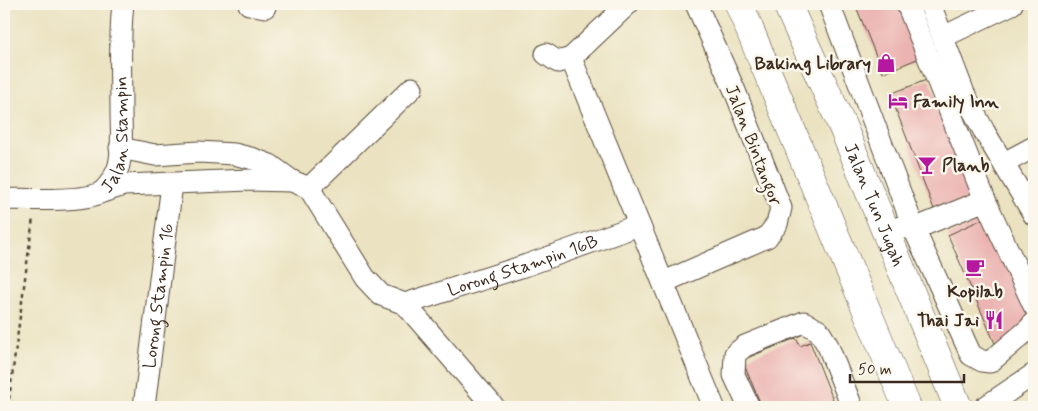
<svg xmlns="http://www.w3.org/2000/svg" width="1038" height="411" font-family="Mynerve,sans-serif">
<rect width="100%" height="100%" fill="#fbf7ec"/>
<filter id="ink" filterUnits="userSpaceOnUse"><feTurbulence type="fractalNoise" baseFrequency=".02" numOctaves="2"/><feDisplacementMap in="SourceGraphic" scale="10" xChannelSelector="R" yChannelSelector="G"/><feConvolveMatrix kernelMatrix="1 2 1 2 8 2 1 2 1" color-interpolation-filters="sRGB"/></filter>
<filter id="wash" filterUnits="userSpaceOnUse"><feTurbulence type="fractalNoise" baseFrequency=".0096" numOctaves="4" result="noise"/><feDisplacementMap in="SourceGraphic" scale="20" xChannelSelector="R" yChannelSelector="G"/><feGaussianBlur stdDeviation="1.12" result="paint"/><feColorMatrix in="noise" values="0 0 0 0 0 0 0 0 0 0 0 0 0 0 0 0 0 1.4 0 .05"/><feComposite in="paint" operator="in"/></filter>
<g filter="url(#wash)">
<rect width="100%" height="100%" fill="#eae2c0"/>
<g id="blocks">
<!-- building -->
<path fill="#ebb3b1" d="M855 4H899L922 57 883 73Z
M929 79 978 195 935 212 890 94Z
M987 217 1031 310 1029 319 997 348 948 235Z
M796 338 800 346 810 342 836 407H762L742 360Z"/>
</g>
</g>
<g filter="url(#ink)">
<use href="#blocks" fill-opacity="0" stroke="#554636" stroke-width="1"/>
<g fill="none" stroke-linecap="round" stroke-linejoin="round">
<!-- minor casing -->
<g stroke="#554636" stroke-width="23">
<g id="minor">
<path d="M249 4 265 7"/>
<path d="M628 4 571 58 714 407"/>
<path d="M829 4 914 229 971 355 982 361 990 362 1030 328 1034 322"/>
<path d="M907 4 985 200 1034 306"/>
<path d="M930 4 964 93 984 131 1034 215"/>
<path d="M943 37 1012 4"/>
<path d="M546 54 558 62 571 58"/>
<path d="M120 148 155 155 199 152 234 154 254 159 270 165 292 181"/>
<path d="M1004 163 1034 147"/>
<path d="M309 188 412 88"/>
<path d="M102 192 124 185 249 180 292 181 309 188 365 278 381 295 405 304 494 407"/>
<path id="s1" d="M4 199C24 199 88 203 103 191 109 186 117 173 119 165 123 148 121 129 121 111 121 76 119 39 123 4"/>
<path d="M900 227 914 229 985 200"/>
<path d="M664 282 767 237 777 224 781 208 735 91 696 4"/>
<path id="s2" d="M405 304 527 265 639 225"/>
<path id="s3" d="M144 407 172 184"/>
<path d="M749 407 734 375 735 354 745 346 804 322 819 331 828 346 852 407"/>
<path d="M985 407 1034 374"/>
</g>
</g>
<!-- highway casing -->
<g stroke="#554636" stroke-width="29">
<g id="highway">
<path d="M739 4 907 407"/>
<path id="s4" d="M787 4 844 130 958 407"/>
</g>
</g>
<!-- path -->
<path stroke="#554636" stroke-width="2.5" stroke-dasharray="4 4" stroke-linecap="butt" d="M8 407 33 218"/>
<!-- minor -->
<use href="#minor" stroke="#fff" stroke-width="21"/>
<!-- highway -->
<use href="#highway" stroke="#fff" stroke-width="28"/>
</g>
</g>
<!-- icons -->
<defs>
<g id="shop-bare" transform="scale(1.5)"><path d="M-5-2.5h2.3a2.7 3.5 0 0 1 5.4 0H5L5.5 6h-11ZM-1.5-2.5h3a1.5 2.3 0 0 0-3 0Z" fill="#b5179e" stroke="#fbf7ec" stroke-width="2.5" paint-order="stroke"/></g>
<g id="hotel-bare" transform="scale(1.5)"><path d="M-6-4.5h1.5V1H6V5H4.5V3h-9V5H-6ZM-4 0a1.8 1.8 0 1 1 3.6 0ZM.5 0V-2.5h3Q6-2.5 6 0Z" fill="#b5179e" stroke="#fbf7ec" stroke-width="2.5" paint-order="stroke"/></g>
<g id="bar-bare" transform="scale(1.5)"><path d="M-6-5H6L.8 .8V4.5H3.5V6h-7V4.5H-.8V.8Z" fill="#b5179e" stroke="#fbf7ec" stroke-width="2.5" paint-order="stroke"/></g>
<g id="cafe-bare" transform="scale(1.5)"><path d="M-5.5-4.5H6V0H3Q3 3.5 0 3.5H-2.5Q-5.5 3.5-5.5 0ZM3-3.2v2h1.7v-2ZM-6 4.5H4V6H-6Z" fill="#b5179e" stroke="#fbf7ec" stroke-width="2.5" paint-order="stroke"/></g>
<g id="restaurant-bare" transform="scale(1.5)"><path d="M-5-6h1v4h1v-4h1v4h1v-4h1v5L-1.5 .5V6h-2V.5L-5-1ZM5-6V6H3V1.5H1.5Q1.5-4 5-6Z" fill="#b5179e" stroke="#fbf7ec" stroke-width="2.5" paint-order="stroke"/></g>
</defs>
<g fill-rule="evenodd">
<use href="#shop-bare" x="886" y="63"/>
<use href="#hotel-bare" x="898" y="101"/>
<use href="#bar-bare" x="927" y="165"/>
<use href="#cafe-bare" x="975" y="267"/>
<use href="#restaurant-bare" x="994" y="320"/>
</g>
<g text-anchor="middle" stroke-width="5" stroke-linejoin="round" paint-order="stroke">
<!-- poi labels -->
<g font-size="18" font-weight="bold" fill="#3b2a1e" stroke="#fbf7ec" text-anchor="end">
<text x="871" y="69">Baking Library</text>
<text x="913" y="107" text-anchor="start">Family Inn</text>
<text x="942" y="171" text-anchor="start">Planb</text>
<text x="975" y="297" text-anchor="middle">Kopilab</text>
<text x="979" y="326">Thai Jai</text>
</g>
<!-- street labels -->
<g font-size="18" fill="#3b2a1e" stroke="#fbf7ec">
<text dy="6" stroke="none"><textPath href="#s1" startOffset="161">Jalan Stampin</textPath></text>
<text transform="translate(754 145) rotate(69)" y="6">Jalan Bintangor</text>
<text dy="6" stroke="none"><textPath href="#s4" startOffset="219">Jalan Tun Jugah</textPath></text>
<text dy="6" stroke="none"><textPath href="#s2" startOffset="124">Lorong Stampin 16B</textPath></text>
<text dy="6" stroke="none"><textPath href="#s3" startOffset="112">Lorong Stampin 16</textPath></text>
</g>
</g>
<!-- margin -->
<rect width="1038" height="411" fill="none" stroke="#fbf7ec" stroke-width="20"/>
<!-- scale -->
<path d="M850 374v8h114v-8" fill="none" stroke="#3b2a1e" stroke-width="2.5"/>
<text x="858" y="374" font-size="15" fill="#3b2a1e" stroke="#fbf7ec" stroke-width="4" paint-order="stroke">50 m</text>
</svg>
